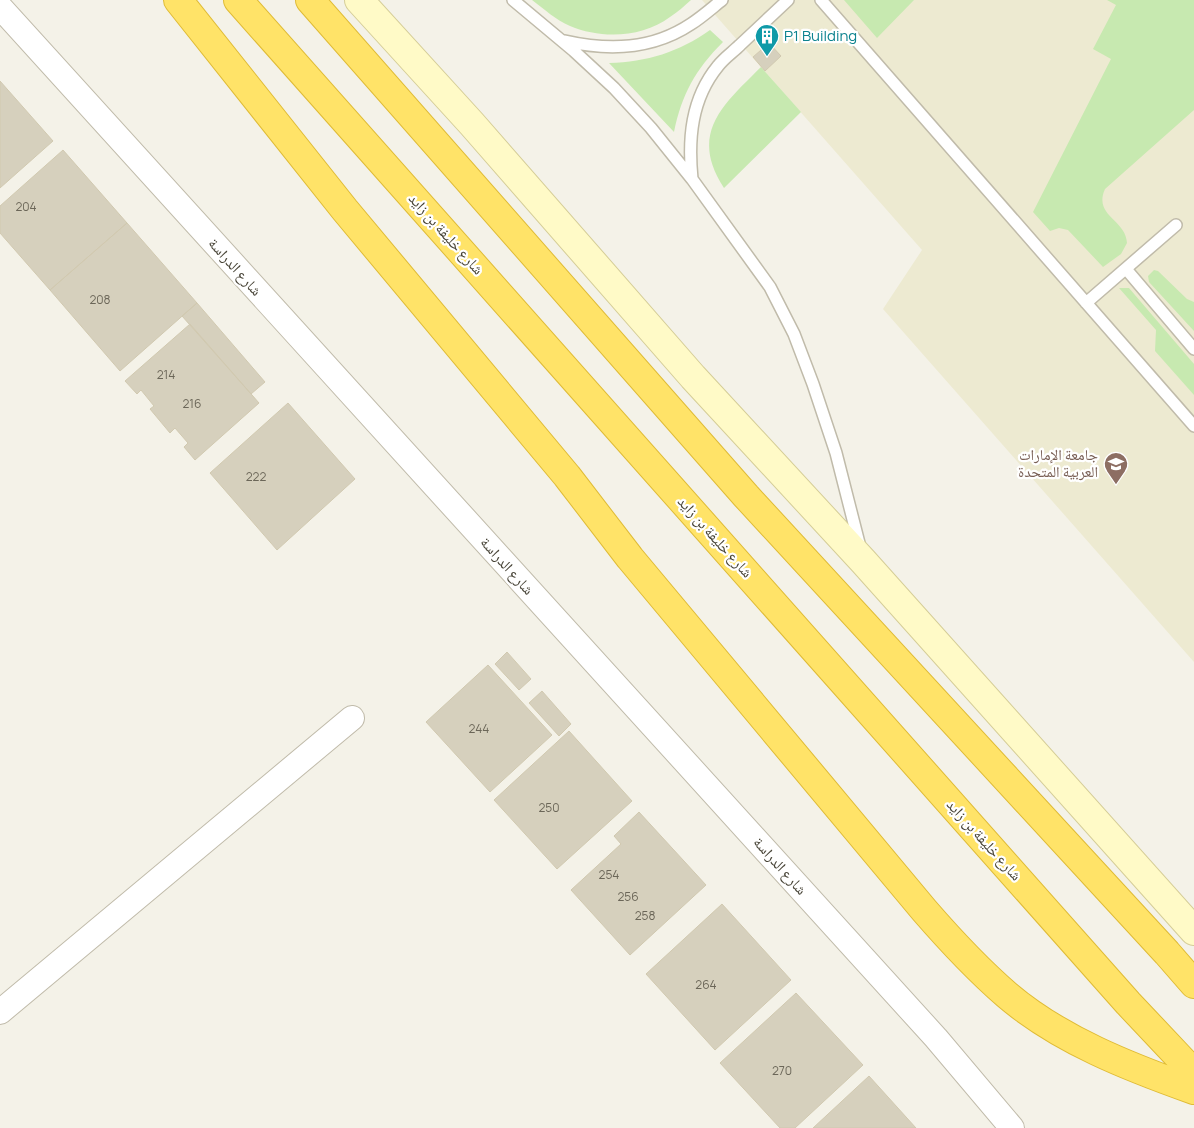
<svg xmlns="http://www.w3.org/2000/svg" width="1194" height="1128" font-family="Manrope,'Noto Naskh Arabic',sans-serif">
<rect width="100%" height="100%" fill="#f4f2e8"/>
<!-- education -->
<path fill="#edead1" d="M702 0H1194V662L883 309 922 250Z"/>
<!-- green -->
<path fill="#c7e9b0" d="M532 0H691C684 6 678 12 670 17 642 38 601 39 570 26 556 20 544 9 532 0Z
M844 0H914L877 38Z
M1107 0H1194V110L1105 189C1093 216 1126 219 1127 243L1121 254 1103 267 1068 230 1059 228 1050 231 1033 212 1111 59 1093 49 1116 5Z
M710 30 723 42C695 70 682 94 674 132L609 63C647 62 679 52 710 30Z
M761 67 801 112 724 188C688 133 724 104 761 67Z
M1154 270 1158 271 1187 299 1194 302V331L1149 282 1148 276Z
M1119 288H1129L1194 364V395L1155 351 1156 330Z"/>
<!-- building -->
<path fill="#d6d0bd" stroke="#d1c9b0" d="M769 43 781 56 765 71 753 57Z
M0 81 53 141 0 188Z
M63 150 127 223 50 290 0 233V206Z
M127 223 197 303 120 371 50 290Z
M197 303 265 382 251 394 182 316Z
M190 324 259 403 195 460 184 447 188 443 175 428 170 433 150 409 154 406 141 390 137 394 125 381Z
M288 403 355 479 277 550 210 473Z
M507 652 531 679 519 690 495 664Z
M488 665 552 735 490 792 426 722Z
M542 691 571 724 559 736 529 703Z
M569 731 632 801 557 869 494 800Z
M639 812 706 885 630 955 571 890 621 844 614 836Z
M722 904 791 980 715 1050 646 974Z
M796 993 863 1065 795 1128H780L720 1063Z
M869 1076 916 1128H813Z"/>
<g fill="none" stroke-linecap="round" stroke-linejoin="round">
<!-- lane casing -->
<g stroke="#c0bbaa" stroke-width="14">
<path id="lane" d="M513 0 574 51 614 88 651 128 692 179 770 287 794 334 813 384 836 453 860 547
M821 0 1194 426
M565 41C609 51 652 50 691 24 702 17 712 8 722 0
M692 179C688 139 691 99 718 66 724 58 733 52 740 45 756 30 772 15 788 0
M1126 269 1194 349
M1086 303 1176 225"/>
</g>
<!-- street casing -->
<g stroke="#c0bbaa" stroke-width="26">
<path id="street" d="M0 7 936 1038 1012 1128
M0 1012 352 718"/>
</g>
<!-- secondary casing -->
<g stroke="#d5cd97" stroke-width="30">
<path id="secondary" d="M359 0 472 124 693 377 863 561 1194 931"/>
</g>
<!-- highway casing -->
<g stroke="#dfbb36" stroke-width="30">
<path id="highway" d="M178 0 345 210 567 476 630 558 924 910C950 940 977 969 1007 995 1060 1040 1129 1067 1194 1090
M238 0 1128 1003 1194 1073
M310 0 746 496 1167 953 1194 984"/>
</g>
<!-- lane -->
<use href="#lane" stroke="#fff" stroke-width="11"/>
<!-- street -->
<use href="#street" stroke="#fff" stroke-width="24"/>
<!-- secondary -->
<use href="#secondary" stroke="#fffac7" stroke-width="28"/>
<!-- highway -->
<use href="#highway" stroke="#ffe368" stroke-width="28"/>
</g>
<!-- icons -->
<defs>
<g id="building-pin" transform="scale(1.25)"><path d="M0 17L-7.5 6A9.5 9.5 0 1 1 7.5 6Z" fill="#0f9aa8" stroke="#fff"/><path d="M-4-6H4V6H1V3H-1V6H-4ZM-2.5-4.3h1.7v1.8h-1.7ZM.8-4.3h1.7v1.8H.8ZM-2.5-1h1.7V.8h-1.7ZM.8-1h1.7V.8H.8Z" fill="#fff"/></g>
<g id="university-pin" transform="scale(1.25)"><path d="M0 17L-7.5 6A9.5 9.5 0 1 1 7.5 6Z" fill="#8d6e63" stroke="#fff"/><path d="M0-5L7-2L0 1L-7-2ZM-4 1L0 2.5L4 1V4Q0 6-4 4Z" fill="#fff"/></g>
</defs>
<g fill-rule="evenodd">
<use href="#building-pin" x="767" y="36"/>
<use href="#university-pin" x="1116" y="464"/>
</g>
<g text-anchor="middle" stroke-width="4.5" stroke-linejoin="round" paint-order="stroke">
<!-- number labels -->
<g font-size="12" fill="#6b6658">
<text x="26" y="211">204</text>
<text x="100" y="304">208</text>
<text x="166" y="379">214</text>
<text x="192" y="408">216</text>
<text x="256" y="481">222</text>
<text x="479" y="733">244</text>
<text x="549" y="812">250</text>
<text x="609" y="879">254</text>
<text x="628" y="901">256</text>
<text x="645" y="920">258</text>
<text x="706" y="989">264</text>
<text x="782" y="1075">270</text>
</g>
<!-- culture labels -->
<g font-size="15" fill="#0d838f" stroke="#fff" text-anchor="start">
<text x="784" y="41">P1 Building</text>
</g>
<!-- street labels -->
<g font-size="15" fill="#474336" stroke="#fff">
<text transform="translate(446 234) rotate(48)" y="5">شارع خليفة بن زايد</text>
<text transform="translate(235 267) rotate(48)" y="5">شارع الدراسة</text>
<text transform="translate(715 537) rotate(48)" y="5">شارع خليفة بن زايد</text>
<text transform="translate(507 566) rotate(48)" y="5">شارع الدراسة</text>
<text transform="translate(984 840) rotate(48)" y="5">شارع خليفة بن زايد</text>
<text transform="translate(780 866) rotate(48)" y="5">شارع الدراسة</text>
</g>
<!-- education labels -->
<g font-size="15" fill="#785e54" stroke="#fff" text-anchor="end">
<text x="1098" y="460">جامعة الإمارات<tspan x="1098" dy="17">العربية المتحدة</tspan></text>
</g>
</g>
</svg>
